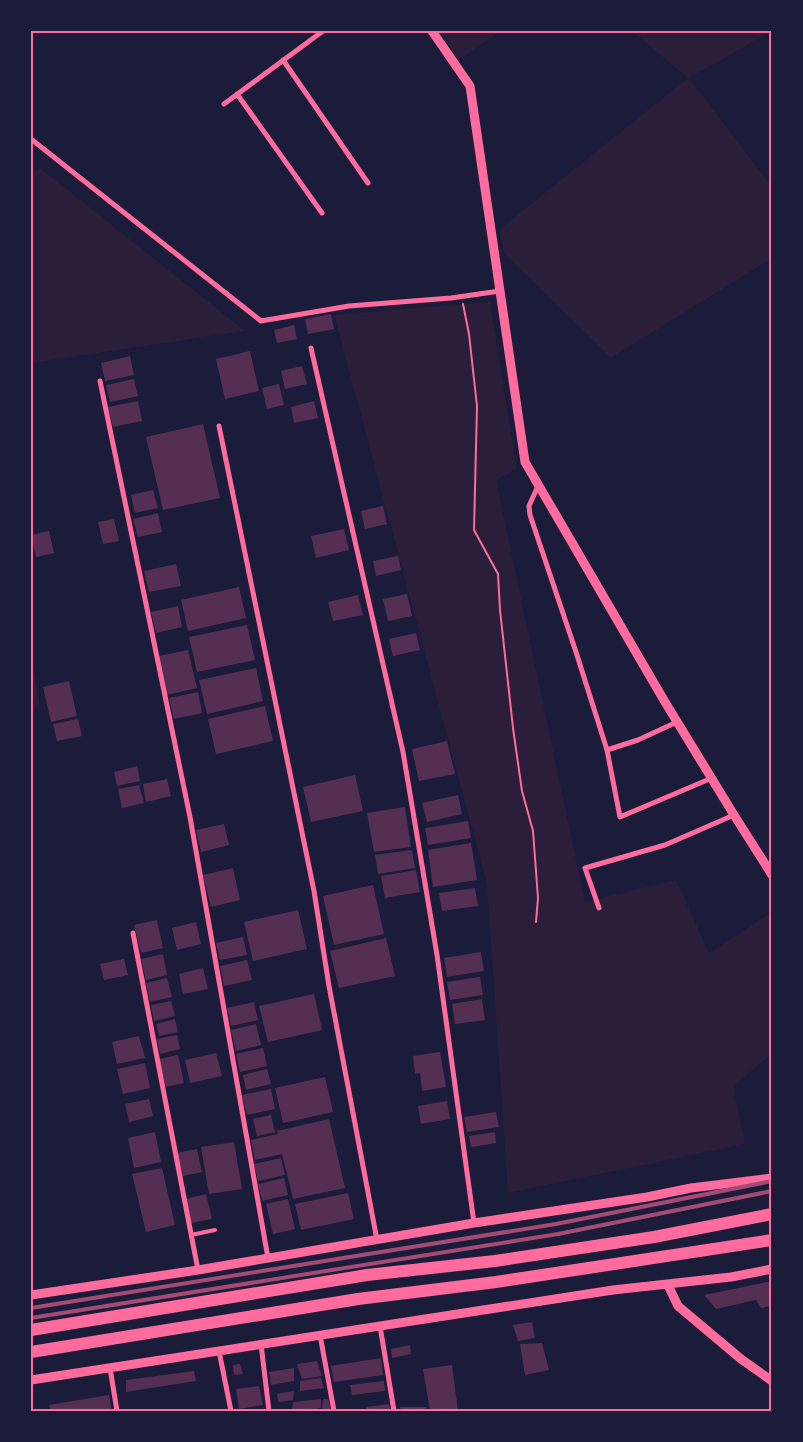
<svg xmlns="http://www.w3.org/2000/svg" width="803" height="1442" font-family="Roboto,sans-serif">
<rect width="100%" height="100%" fill="#1b1b3a"/>
<!-- green -->
<path fill="#2a1e3b" d="M439 31H501L458 60Z
M632 31H772L689 78 772 187V258L611 358 504 253 500 229 688 78Z
M40 168 245 331 31 363V175Z
M490 302 517 469 496 480 585 902 676 880 709 953 772 912V1054L733 1086 745 1144 508 1193 487 884 334 315Z
M31 651 40 708 31 709Z"/>
<!-- building -->
<path fill="#542f53" d="M331 314 334 329 308 334 305 319Z
M294 325 297 339 277 343 274 330Z
M250 351 259 391 225 399 216 359Z
M130 356 134 375 105 381 101 363Z
M302 366 307 384 285 389 281 371Z
M134 379 138 396 110 402 106 385Z
M279 384 284 405 267 409 262 388Z
M138 401 142 421 113 427 108 407Z
M314 401 318 418 294 423 291 407Z
M203 424 220 498 163 510 146 437Z
M153 490 158 508 135 513 131 495Z
M383 506 387 524 365 529 361 511Z
M158 513 162 532 138 537 133 519Z
M114 519 119 541 103 544 98 522Z
M344 529 349 550 316 558 311 536Z
M49 531 54 553 36 557 31 535Z
M398 556 401 570 376 576 373 561Z
M176 564 181 586 149 592 144 571Z
M239 587 246 618 188 631 181 600Z
M407 594 412 616 388 621 383 599Z
M358 595 363 615 333 621 328 602Z
M178 606 182 627 156 633 151 612Z
M247 625 255 660 197 672 189 637Z
M416 633 420 650 393 656 389 639Z
M188 650 197 688 167 695 159 656Z
M256 668 263 701 207 714 199 680Z
M69 681 77 716 51 722 43 687Z
M198 692 202 713 174 719 169 698Z
M265 706 273 741 216 754 208 719Z
M78 719 82 736 57 741 53 724Z
M447 741 455 774 419 781 412 749Z
M137 766 140 781 117 786 114 772Z
M355 775 363 811 311 822 303 787Z
M167 779 171 796 146 802 143 784Z
M139 785 144 803 122 808 118 789Z
M458 795 462 814 427 822 422 803Z
M405 807 411 847 374 852 367 813Z
M468 821 471 838 428 845 425 828Z
M224 824 229 845 201 852 196 830Z
M471 843 477 880 433 887 428 850Z
M412 850 415 868 378 874 375 855Z
M233 868 240 900 211 907 203 875Z
M416 870 420 892 385 898 381 876Z
M373 885 384 934 334 945 323 896Z
M475 888 478 906 442 911 439 893Z
M298 910 307 949 253 961 244 922Z
M157 920 163 948 141 953 134 925Z
M196 922 201 944 177 950 172 928Z
M243 937 247 955 220 960 216 943Z
M386 938 395 976 339 988 330 951Z
M481 952 484 971 447 977 444 958Z
M163 954 167 975 146 980 141 959Z
M124 959 128 975 104 980 100 964Z
M247 960 252 980 224 986 220 966Z
M203 968 208 989 183 994 179 974Z
M480 977 483 995 450 1000 447 982Z
M167 978 172 997 150 1002 146 983Z
M314 994 322 1030 268 1042 259 1006Z
M482 999 485 1020 455 1024 452 1004Z
M171 1001 175 1016 154 1021 151 1005Z
M254 1002 258 1020 231 1026 227 1008Z
M175 1019 178 1032 159 1036 156 1024Z
M256 1024 261 1045 236 1051 231 1030Z
M177 1035 180 1049 160 1054 157 1039Z
M139 1036 145 1058 117 1064 112 1042Z
M263 1048 267 1066 240 1072 236 1054Z
M440 1052 446 1087 422 1091 420 1073 415 1074 413 1056Z
M216 1053 222 1076 190 1083 185 1060Z
M178 1055 184 1083 166 1087 159 1059Z
M145 1063 150 1088 123 1094 117 1069Z
M267 1069 271 1084 246 1090 243 1075Z
M325 1077 333 1112 283 1123 275 1088Z
M271 1089 275 1109 247 1115 242 1095Z
M149 1099 153 1116 129 1122 125 1104Z
M447 1101 450 1119 421 1124 418 1106Z
M496 1112 499 1127 467 1132 464 1117Z
M271 1115 275 1132 257 1136 253 1119Z
M329 1119 345 1188 293 1199 282 1154 255 1160 251 1140 278 1134 277 1131Z
M155 1132 161 1162 134 1168 128 1138Z
M495 1132 496 1143 471 1147 469 1136Z
M234 1142 242 1189 209 1194 201 1147Z
M197 1149 202 1172 183 1176 177 1153Z
M281 1158 285 1175 258 1181 254 1164Z
M162 1168 175 1225 146 1232 132 1174Z
M284 1178 288 1195 262 1201 258 1184Z
M348 1193 354 1219 301 1230 295 1204Z
M206 1194 212 1219 191 1223 186 1199Z
M288 1199 295 1229 273 1234 266 1204Z
M772 1281V1306L761 1308 756 1300 716 1309 704 1295Z
M532 1322 535 1338 518 1341 513 1325Z
M542 1343 549 1370 525 1375 520 1344Z
M410 1345 411 1354 392 1358 391 1349Z
M381 1358 383 1375 334 1382 331 1366Z
M317 1361 322 1376 302 1379 297 1364Z
M240 1364 243 1374 234 1375 233 1365Z
M452 1365 458 1411H430L423 1369Z
M294 1368V1381L271 1385 269 1372Z
M194 1371 196 1381 126 1392V1380Z
M321 1378 324 1388 300 1391V1381Z
M384 1381 385 1391 352 1395 350 1385Z
M259 1386 263 1405 239 1409 236 1389Z
M294 1391 293 1400 278 1402 277 1394Z
M109 1395 112 1411H51L49 1405Z
M321 1399V1408L303 1411H292L293 1402Z
M323 1399H328L331 1411H322Z
M389 1404 390 1411H366V1407Z
M400 1407H426L427 1411H401Z"/>
<g fill="none" stroke-linecap="round" stroke-linejoin="round">
<!-- path -->
<path stroke="#ff6b9d" stroke-width="2" d="M463 304 469 334 477 406 474 530 498 574 500 610 513 728 522 791 533 831 538 898 536 922"/>
<!-- service -->
<path stroke="#ff6b9d" stroke-width="4" d="M191 1235 215 1230"/>
<!-- minor -->
<path stroke="#ff6b9d" stroke-width="5" d="M283 60 368 183
M237 94 322 213
M224 104 323 31
M31 139 261 321 349 306 451 298 500 291
M311 348 403 752 437 955 474 1223
M100 381 190 817 268 1258
M219 426 314 891 329 986 377 1240
M538 486 529 506 530 515 576 652 607 750
M677 722 638 740 607 750 620 817 712 778
M599 908 585 868 665 845 734 815
M133 933 198 1270
M380 1326 394 1411
M320 1335 334 1411
M261 1344 269 1411
M219 1351 231 1411
M110 1368 117 1411"/>
<!-- tertiary -->
<path stroke="#ff6b9d" stroke-width="9" d="M432 31 470 86 525 462 665 702 734 815 772 875
M668 1285 678 1306 741 1359 772 1381
M31 1295 198 1270 474 1223 647 1197 691 1188 772 1178
M31 1380 613 1290 731 1277 772 1269"/>
<!-- trunk -->
<path stroke="#ff6b9d" stroke-width="12" d="M31 1330 367 1275 495 1261 654 1237 772 1214
M31 1352 358 1299 496 1282 772 1240"/>
<!-- rail -->
<path stroke="#a44b75" stroke-width="4" d="M31 1308 556 1224 772 1181
M31 1318 558 1234 772 1191"/>
</g>
<!-- border -->
<rect width="803" height="1442" fill="none" stroke="#1b1b3a" stroke-width="65"/>
<rect x="32" y="32" width="738" height="1378" fill="none" stroke="#ff6b9d" stroke-width="2"/>
</svg>
